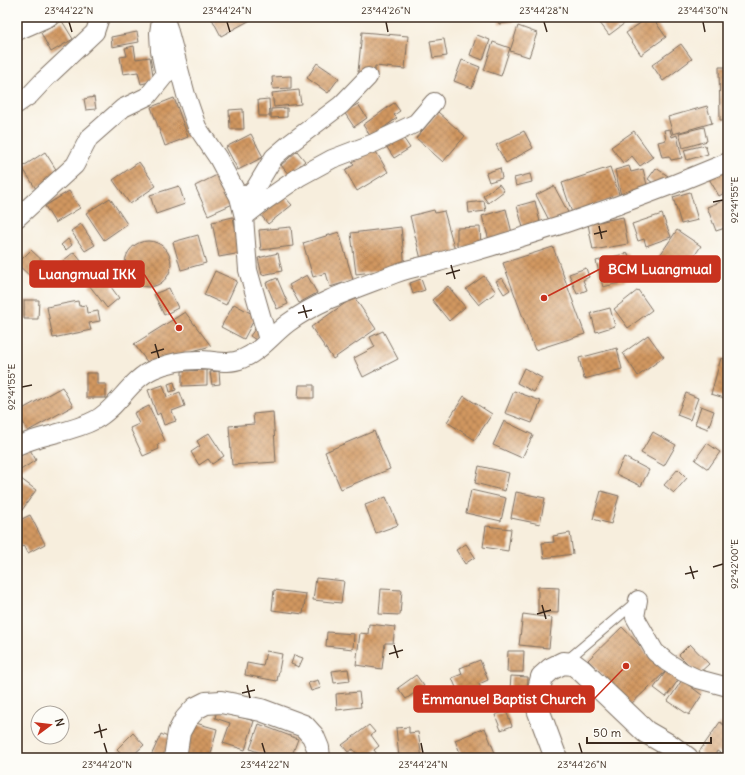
<svg xmlns="http://www.w3.org/2000/svg" width="745" height="775" font-family="Delius,sans-serif">
<defs>
<pattern id="building-cross-hatch" width="8" height="8" patternUnits="userSpaceOnUse"><rect width="8" height="8" fill="#d19761"/><path d="M0 0l8 8M0 8l8-8" fill="none" stroke="#ab7b4f"/></pattern>
</defs>
<rect width="100%" height="100%" fill="#fdfcf7"/>
<filter id="ink" filterUnits="userSpaceOnUse"><feTurbulence type="fractalNoise" baseFrequency=".025" numOctaves="2"/><feDisplacementMap in="SourceGraphic" scale="8" xChannelSelector="R" yChannelSelector="G"/><feConvolveMatrix kernelMatrix="1 2 1 2 8 2 1 2 1" color-interpolation-filters="sRGB"/></filter>
<filter id="wash" filterUnits="userSpaceOnUse"><feTurbulence type="fractalNoise" baseFrequency=".012" numOctaves="4" result="noise"/><feDisplacementMap in="SourceGraphic" scale="16" xChannelSelector="R" yChannelSelector="G"/><feGaussianBlur stdDeviation="0.9" result="paint"/><feColorMatrix in="noise" values="0 0 0 0 0 0 0 0 0 0 0 0 0 0 0 0 0 1.4 0 .05"/><feComposite in="paint" operator="in"/></filter>
<g filter="url(#wash)">
<rect width="100%" height="100%" fill="#f7eedd"/>
<g id="blocks">
<!-- building -->
<path fill="url(#building-cross-hatch)" d="M211 17H256L221 36Z
M498 17H512L513 22 499 24Z
M608 17H633L609 35 600 23Z
M649 17H652L666 37 641 55 626 33Z
M62 21 73 39 51 52 41 33Z
M518 26 537 33 529 57 510 51Z
M137 32 139 42 112 47 111 37Z
M362 32 408 36 405 69 375 66V74L358 72Z
M477 35 490 40 483 60 470 55Z
M444 39 447 56 433 58 430 41Z
M493 42 510 48 501 76 484 70Z
M681 44 692 59 663 81 652 65Z
M134 46 136 59 150 57 154 81 141 84 138 72 123 74 120 57 127 56 125 48Z
M462 60 480 67 472 88 454 81Z
M317 63 339 78 328 93 307 78Z
M719 67H728V120H720Z
M291 76V88L273 89 272 77Z
M17 79 26 93 17 99Z
M299 90 301 104 274 107 272 93Z
M94 97 96 109 86 110 84 99Z
M174 98 188 137 165 146 151 107Z
M269 99 270 116H259L258 100Z
M394 103 400 111 394 115 397 118 371 137 363 125Z
M358 104 367 118 354 127 344 112Z
M707 106 712 123 673 134 668 117Z
M287 108V117L271 118V109Z
M243 109 244 129H230L229 110Z
M438 112 465 136 443 162 416 138Z
M704 127 707 141 683 148 679 133Z
M670 129 672 137 677 135 682 158 671 160 669 156 662 157 658 142 666 140 664 130Z
M524 131 533 148 506 163 496 145Z
M634 131 653 157 640 166 632 156 623 163 611 147Z
M251 134 263 157 238 170 226 147Z
M402 136 410 148 394 158 386 146Z
M372 145 388 172 357 191 345 170 354 165 350 159Z
M705 145 708 154 687 160 684 150Z
M297 151 305 161 289 175 281 165Z
M45 152 59 174 36 189 22 167Z
M139 162 156 186 130 204 113 180Z
M629 166 631 172 643 169 649 193 622 200 615 170Z
M728 166V191L719 196 708 177Z
M610 167 620 197 572 213 562 183Z
M500 168 502 178 489 182 486 173Z
M656 168 668 176 659 188 648 179Z
M221 173 235 203 208 215 195 186Z
M530 174 532 182 516 186 514 178Z
M499 184 504 191 488 203 483 196Z
M179 186 185 204 156 214 150 195Z
M554 186 570 216 552 226 536 195Z
M69 191 80 208 55 223 45 206Z
M690 192 698 220 681 224 673 197Z
M283 195 292 205 268 224 260 214Z
M110 198 127 224 104 240 86 213Z
M728 199V227L716 231 707 207Z
M484 201 486 211 469 213 468 203Z
M535 201 541 226 524 231 517 206Z
M506 209 512 233 489 240 482 216Z
M434 210 435 213 444 211 456 254 422 263 410 216Z
M662 214 671 237 646 246 644 239 638 241 632 224Z
M233 217 241 253 219 257 212 222Z
M623 217 628 244 593 250 588 224Z
M81 224 95 245 85 251 71 231Z
M291 227 293 246 261 250 259 230Z
M401 227 405 268 356 274 351 233Z
M480 227 481 248H457V228Z
M677 230 701 246 680 277 656 261Z
M339 232 353 280 330 287 326 273 313 277 303 243Z
M198 235 206 263 181 270 173 242Z
M68 239 72 245 66 250 61 245Z
M125 264a23 23 0 1 1 46 0a23 23 0 1 1-46 0Z
M553 247 585 334 535 350 503 263Z
M31 250 45 263 31 277 17 264Z
M74 252 81 261 64 273 58 265Z
M278 253 282 271 262 275 258 258Z
M628 253 635 279 603 287 596 261Z
M103 262 118 281 111 287 119 298 107 308 89 285 96 279 91 273Z
M586 268 589 277 583 280 587 290 577 294 569 274Z
M215 271 237 281 226 305 204 295Z
M307 275 317 293 299 303 289 285Z
M484 276 496 292 479 305 466 289Z
M277 278 288 304 277 309 266 283Z
M502 278 510 290 504 294 496 281Z
M421 279 425 290 413 294 410 283Z
M448 286 465 307 449 321 432 300Z
M169 288 178 308 164 315 154 294Z
M638 290 652 310 628 328 614 309Z
M354 297 376 329 333 359 311 327Z
M24 300H39L38 319H24Z
M78 301 79 306 86 305 87 313 98 311 100 321 89 323 91 330 53 338 47 307Z
M234 304 256 316 244 339 221 327Z
M610 308 615 326 596 332 591 313Z
M185 312 211 346 148 363 134 344Z
M257 326 262 330 256 340 250 336Z
M383 331 398 359 363 377 354 358 375 347 370 337Z
M648 335 664 357 638 376 623 353Z
M617 348 622 369 584 379 579 358Z
M721 358 728 360V399L711 394Z
M524 368 542 378 534 392 517 383Z
M207 370V385L182 386V371Z
M219 371 220 384 212 385 210 372Z
M86 373H97V384H106V398H86Z
M174 382 176 390 170 392 168 384Z
M163 385 167 397 180 392 185 406 172 411 176 421 164 425 160 413 157 415 148 390Z
M299 385H314V398H298Z
M62 387 73 406 28 431 17 412Z
M514 391 541 401 532 423 505 413Z
M686 393 698 398 690 420 677 415Z
M464 396 492 414 475 440 447 422Z
M149 406 165 441 157 445 159 449 143 456 130 428 139 424 134 413Z
M701 406 714 411 708 429 695 424Z
M273 412 276 462 232 465 229 426 254 424 253 414Z
M504 421 533 435 522 458 493 445Z
M374 431 390 469 341 489 325 452Z
M653 432 676 445 664 466 641 453Z
M209 433 224 456 212 464 208 459 199 465 191 452 200 446 197 441Z
M707 443 720 452 708 469 695 460Z
M29 448 36 460 19 471 17 468V455Z
M624 457 649 470 641 486 616 474Z
M479 466 509 473 505 491 475 483Z
M678 469 687 478 674 493 664 485Z
M17 476 36 490 20 513 17 510Z
M471 490 506 498 501 521 466 513Z
M601 491 619 496 611 524 593 519Z
M516 492 545 498 540 524 511 518Z
M386 497 398 525 376 533 365 505Z
M30 515 45 544 28 553 25 547 17 545V519H22Z
M486 526 511 529 508 551 483 547Z
M570 533 573 554 544 558 542 543 554 542 553 536Z
M466 544 475 557 465 564 456 550Z
M316 578 344 581 341 603 313 600Z
M538 587 559 588 558 613 538 612Z
M381 589 402 590 400 615 379 614Z
M274 590 306 594 303 614 272 610Z
M523 614 552 618 549 648 519 645Z
M369 624 395 627 393 643H385L382 669 356 665 360 633 368 634Z
M622 627 665 672 630 705 588 660Z
M327 632 354 634 353 649 326 646Z
M690 644 709 664 698 674 679 655Z
M266 651 282 654 277 681 245 675 247 663 263 666Z
M508 651H524L523 672H507Z
M294 655 303 658 299 667 291 664Z
M480 660 488 680 479 684 484 695 463 704 452 678 462 674 460 668Z
M348 669 350 681 334 683 332 671Z
M667 670 679 679 666 697 654 688Z
M416 675 424 686 406 699 398 688Z
M511 676 528 677 527 704 509 703Z
M318 680 321 688 311 691 308 683Z
M682 680 702 695 689 715 668 701Z
M359 692 361 707 337 710 336 694Z
M217 710 254 721 245 750 223 743 230 723 215 718Z
M506 711 512 726 501 730 495 715Z
M192 722 217 729 210 758H183Z
M720 722 728 728V758L717 751 713 758H707L699 752Z
M259 724 298 739 291 758H273L250 749Z
M369 725 375 732 371 735 379 746 374 750 380 758H367L366 756 363 758H360L353 749 348 752 342 745Z
M409 727V733L418 732 422 758H399L396 728Z
M485 728 497 758H462L455 740Z
M133 733 144 745 130 758H126L117 749Z
M161 734 174 740 166 758H150Z"/>
</g>
</g>
<g filter="url(#ink)">
<use href="#blocks" fill-opacity="0" stroke="#7d6f61" stroke-width="1"/>
<g fill="none" stroke-linecap="round" stroke-linejoin="round">
<!-- service casing -->
<g stroke="#7d6f61" stroke-width="11">
<path id="service" d="M566 661 637 601"/>
</g>
<!-- minor casing -->
<g stroke="#7d6f61" stroke-width="20">
<path id="minor" d="M164 17 168 28 186 95 197 127 218 158 239 197 244 217 248 270 268 340
M17 31 49 17
M17 104 30 95 44 80 95 32 100 17
M239 197 250 193 256 187 274 157 288 145 341 105 368 77
M244 217 263 202 299 177 332 159 374 143 416 123 434 102
M17 218 75 165 89 138 123 108 148 96 165 75 160 51 159 33 161 19
M17 446C42 434 71 433 95 420 118 408 130 379 154 369 168 363 184 360 199 360 214 360 228 365 242 359 260 352 272 335 288 323 319 300 358 288 394 274 407 269 422 266 436 263 458 256 481 250 503 243 580 220 655 193 728 162
M638 600 635 617 655 652 667 662 683 672 698 679 728 687"/>
</g>
<!-- tertiary casing -->
<g stroke="#7d6f61" stroke-width="24">
<path id="tertiary" d="M175 758 179 732 186 719 196 708 206 703 221 702 261 710 304 726 313 736 318 748 319 758
M556 758 539 712 536 701 542 677 551 669 563 663 573 664 581 670 646 732 672 747 687 758"/>
</g>
<!-- service -->
<use href="#service" stroke="#fff" stroke-width="9"/>
<!-- minor -->
<use href="#minor" stroke="#fff" stroke-width="18"/>
<!-- tertiary -->
<use href="#tertiary" stroke="#fff" stroke-width="22"/>
</g>
</g>
<!-- ticks -->
<path fill="none" stroke="#3b2a1e" stroke-width="1.5" d="M69 22 72 32M227 22 230 32M386 22 388 32M544 22 547 32M703 22 705 32M713 202 723 200M599 226 602 239M594 234 607 231M451 265 455 279M446 274 460 270M303 305 307 318M298 313 312 310M155 344 159 358M151 353 164 349M22 387 32 385M690 566 694 579M713 567 723 564M685 574 698 571M542 605 546 619M537 614 551 610M394 645 398 658M389 654 403 650M247 685 250 698M242 693 255 690M99 724 102 738M94 733 107 729M104 743 107 753M262 743 265 753M421 743 423 753M579 743 582 753"/>
<!-- callouts -->
<path fill="none" stroke="#c8321e" stroke-width="1.5" d="M544 298L600 269M179 328L144 274M626 666L594 699"/>
<g fill="#c8321e" stroke="#fdfcf7" stroke-width="1.5">
<circle cx="544" cy="298" r="4"/>
<circle cx="179" cy="328" r="4"/>
<circle cx="626" cy="666" r="4"/>
</g>
<g fill="#c8321e" stroke="#c8321e" stroke-width="1.5">
<rect x="600" y="256" width="120" height="26" rx="4"/>
<rect x="30" y="261" width="114" height="26" rx="4"/>
<rect x="414" y="686" width="180" height="26" rx="4"/>
</g>
<g font-size="14" text-anchor="middle" font-weight="bold" fill="#fff">
<text x="660" y="274">BCM Luangmual</text>
<text x="87" y="279">Luangmual IKK</text>
<text x="504" y="704">Emmanuel Baptist Church</text>
</g>
<!-- margin -->
<rect width="745" height="775" fill="none" stroke="#fdfcf7" stroke-width="44"/>
<!-- north arrow -->
<g transform="translate(50 725) rotate(75)"><circle r="19" fill="#fdfcf7" stroke="#afa8a0"/>
<path d="M0-3L7 15L0 10L-7 15Z" fill="#c8321e"/>
<text y="-6" font-size="11" font-weight="bold" text-anchor="middle" fill="#3b2a1e">N</text>
</g>
<!-- scale -->
<path d="M587 737v6h124v-6" fill="none" stroke="#3b2a1e" stroke-width="2"/>
<text x="593" y="737" font-size="12" fill="#3b2a1e" stroke="#fdfcf7" stroke-width="3" paint-order="stroke">50 m</text>
<rect x="22" y="22" width="701" height="731" fill="none" stroke="#3b2a1e" stroke-width="1.5"/>
<g font-size="10" text-anchor="middle" fill="#3b2a1e">
<text x="69" y="14">23°44'22"N</text>
<text x="227" y="14">23°44'24"N</text>
<text x="386" y="14">23°44'26"N</text>
<text x="544" y="14">23°44'28"N</text>
<text x="703" y="14">23°44'30"N</text>
<text transform="translate(734 200) rotate(-90)" y="4">92°41'55"E</text>
<text transform="translate(11 387) rotate(-90)" y="4">92°41'55"E</text>
<text transform="translate(734 564) rotate(-90)" y="4">92°42'00"E</text>
<text x="107" y="768">23°44'20"N</text>
<text x="265" y="768">23°44'22"N</text>
<text x="423" y="768">23°44'24"N</text>
<text x="582" y="768">23°44'26"N</text>
</g>
</svg>
